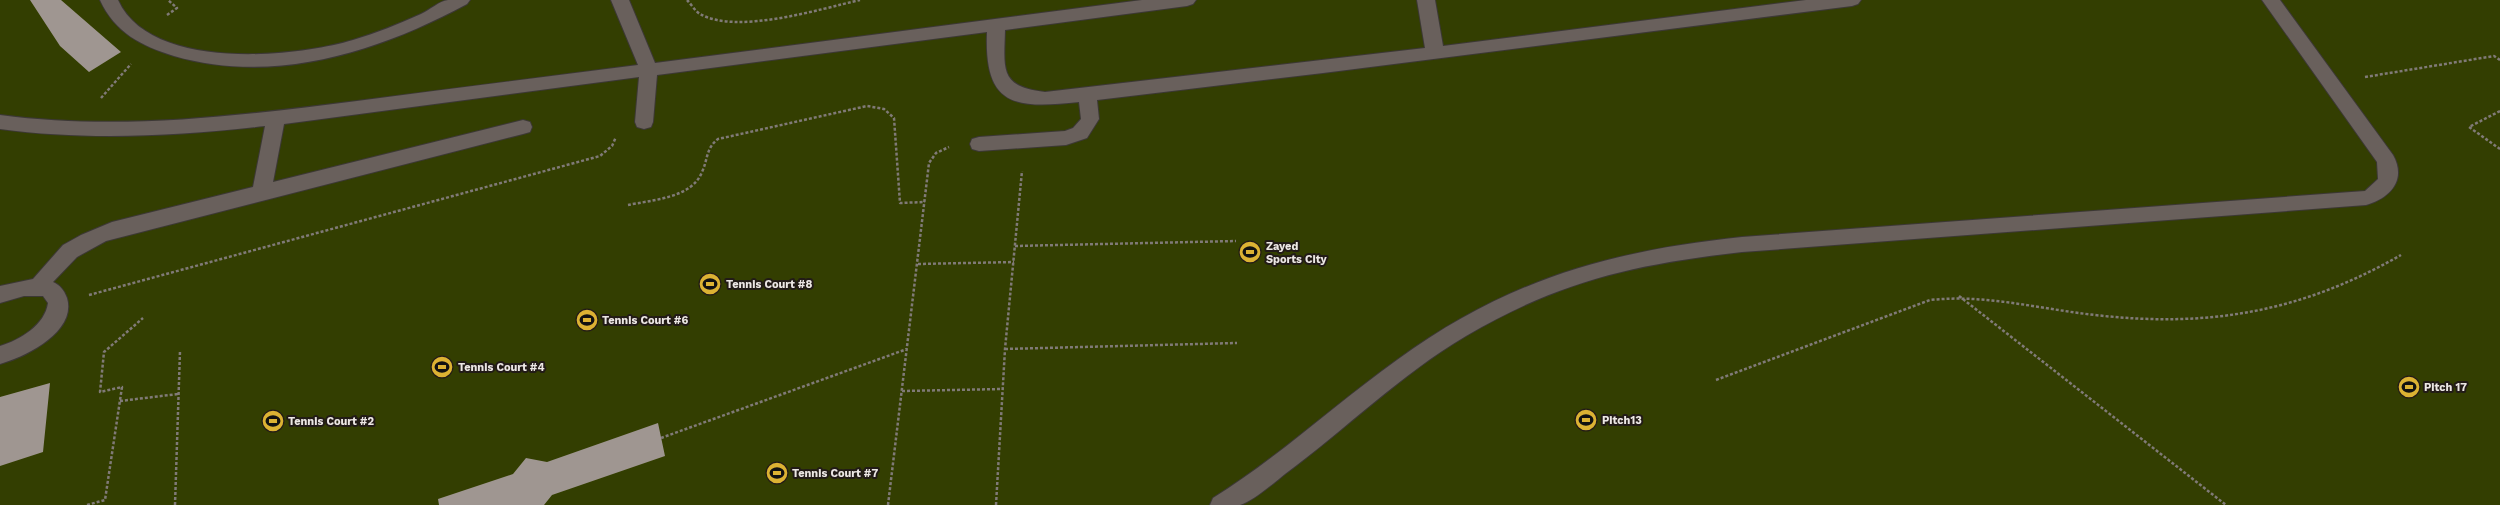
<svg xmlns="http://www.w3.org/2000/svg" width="2500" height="505" font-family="'Work Sans',sans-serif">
<rect width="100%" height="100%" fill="#221b17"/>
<!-- green -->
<path fill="#333e01" d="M0 0H2500V505H0Z"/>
<!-- building -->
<path fill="#9f9691" d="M30 0H61L121 52 89 72 60 46Z
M50 383 43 452 0 466V397Z
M658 423 665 456 552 495 544 505H439L438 499 513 474 526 458 547 462Z"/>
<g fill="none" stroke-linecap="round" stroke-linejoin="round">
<!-- lane casing -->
<g stroke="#3c3835" stroke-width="2">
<path id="lane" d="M100 0H118C150 71 293 58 353 40 376 33 399 24 421 14 430 10 439 1 448 0 455 0 463 0 470 0L467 4C378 52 274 85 174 56 142 46 115 33 100 0Z
M611 0H629L655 63 1142 0H1196L1193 4 1187 6 1005 30C1004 69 999 87 1045 92L1425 48 1417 0H1435L1443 46 1806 0H1861L1858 4 1852 6 1323 73 1097 100 1099 119 1087 138 1066 145 979 151 972 149 970 144 972 139 979 137 1065 131 1073 128 1081 119 1079 102C1014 109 984 106 987 32L657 75 653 122 651 127 644 129 637 127 635 122 639 77 284 124 273 182 523 120 530 122 532 127 530 132 523 134 106 241 77 257 53 282C60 285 64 290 67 298 77 332 25 357 0 364V346C20 340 45 325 48 303L43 296H24L0 303V286L33 279 63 245 81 235 112 222 253 187 265 126C176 136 89 141 0 129V115C120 131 237 116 357 101 450 89 544 77 638 65Z
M2262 0H2280L2393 155C2407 180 2390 198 2366 205L1742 252C1636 264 1559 281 1466 336 1400 375 1346 429 1285 474 1275 482 1252 502 1240 505 1231 505 1219 505 1210 505L1213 498C1279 457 1334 405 1397 360 1507 280 1609 251 1742 237L2365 191 2378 179 2377 162Z"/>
</g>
<!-- path -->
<path stroke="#807a77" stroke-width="2.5" stroke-dasharray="3 2" stroke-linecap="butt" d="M687 0C691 4 695 11 700 14 737 35 820 9 860 0
M167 15 177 8 168 0
M2365 77 2494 56 2500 60
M101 98 131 64
M2500 111 2469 127 2500 149
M628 205C652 200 692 198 702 172 708 159 706 148 718 139L867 106 884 109 894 118 900 203 925 202
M1015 246 1236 241
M918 264 1014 262
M89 295 600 156 612 146 616 137
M1959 296 2226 505
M1005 349 1237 343
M1716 380 1930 300C1987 294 2039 309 2095 315 2209 328 2301 312 2401 255
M902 391 1003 389
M120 401 178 394
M661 438 907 349
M87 505 105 500 122 387 100 392 104 352 143 318
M175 505 180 351
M888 505 929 163 936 153 949 147
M996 505 1005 349 1022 171"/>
<!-- lane -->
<use href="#lane" fill="#69605c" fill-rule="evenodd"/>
</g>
<!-- icons -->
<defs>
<g id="stadium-disc" transform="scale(1.15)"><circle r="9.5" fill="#dcb233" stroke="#221b17"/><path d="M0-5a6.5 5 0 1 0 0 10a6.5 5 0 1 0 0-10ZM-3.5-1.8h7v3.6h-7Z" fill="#111"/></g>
</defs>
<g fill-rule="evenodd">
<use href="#stadium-disc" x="1250" y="252"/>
<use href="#stadium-disc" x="710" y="284"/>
<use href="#stadium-disc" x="587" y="320"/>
<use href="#stadium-disc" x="442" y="367"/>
<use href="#stadium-disc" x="2409" y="387"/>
<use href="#stadium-disc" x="1586" y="420"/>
<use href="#stadium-disc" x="273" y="421"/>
<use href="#stadium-disc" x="777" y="473"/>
</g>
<g text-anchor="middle" stroke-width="4" stroke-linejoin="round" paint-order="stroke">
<!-- poi labels -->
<g font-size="11" font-weight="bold" fill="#ece7e4" stroke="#221b17" text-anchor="start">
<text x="1266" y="250">Zayed<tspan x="1266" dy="13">Sports City</tspan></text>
<text x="726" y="288">Tennis Court #8</text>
<text x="602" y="324">Tennis Court #6</text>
<text x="458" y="371">Tennis Court #4</text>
<text x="2424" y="391">Pitch 17</text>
<text x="1602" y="424">Pitch13</text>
<text x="288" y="425">Tennis Court #2</text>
<text x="792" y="477">Tennis Court #7</text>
</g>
</g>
</svg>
